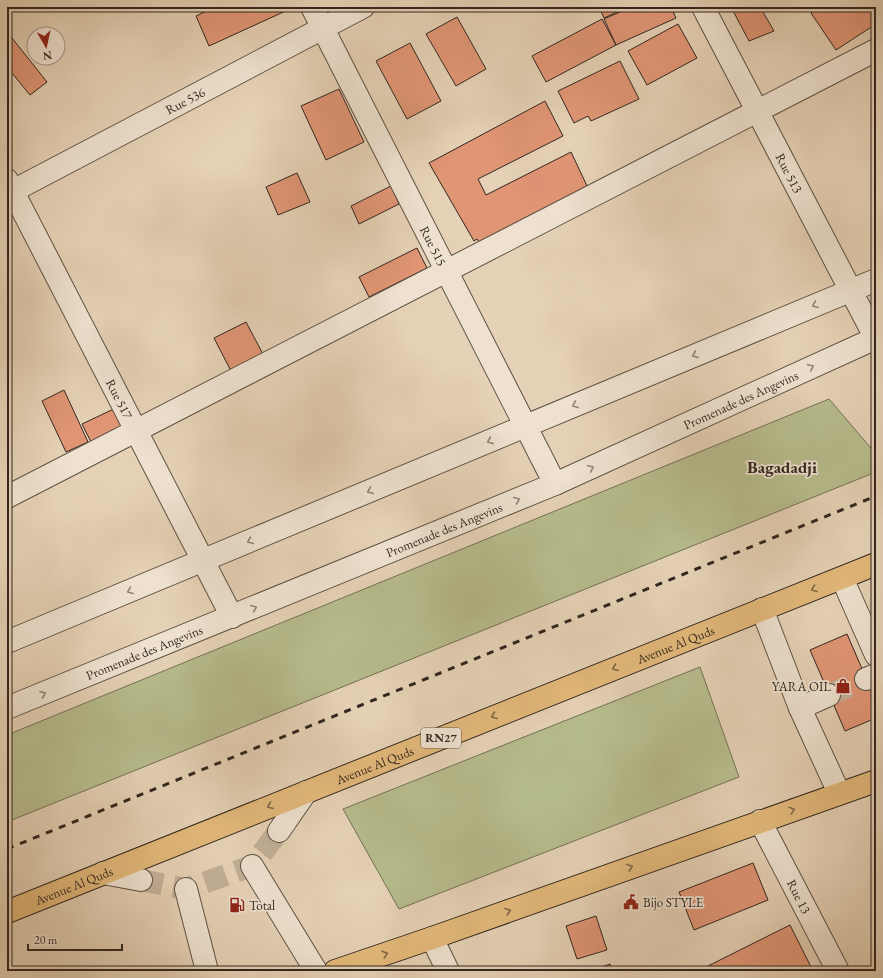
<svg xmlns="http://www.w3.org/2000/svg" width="883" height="978" font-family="'EB Garamond',serif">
<rect width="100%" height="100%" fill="#e5d1b5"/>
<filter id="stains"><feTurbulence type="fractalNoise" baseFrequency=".005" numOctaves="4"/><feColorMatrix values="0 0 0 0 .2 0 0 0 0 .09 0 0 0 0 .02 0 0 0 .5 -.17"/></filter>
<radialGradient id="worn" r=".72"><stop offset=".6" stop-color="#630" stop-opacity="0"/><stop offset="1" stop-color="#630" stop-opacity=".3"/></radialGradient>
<!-- green -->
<path fill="#b6bb8c" stroke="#747156" d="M829 399 876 454V472L7 822V735Z
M700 667 739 777 399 909 343 809Z"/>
<!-- building -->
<path fill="#e09575" stroke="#31271f" d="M215 7H290V9L209 46 196 16Z
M599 7H620L621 10 604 18Z
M631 7H671L676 18 616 45 604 19Z
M731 7H760L774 31 749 41Z
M819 7H872L876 14V24L836 50 811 13Z
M457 17 486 69 456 86 426 34Z
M602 19 616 45 546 82 532 56Z
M678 24 697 58 647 85 628 51Z
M12 38 47 82 30 95 7 67V42Z
M410 43 441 101 407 119 376 61Z
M620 61 639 99 591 121 588 116 574 123 558 91Z
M339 89 364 142 326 160 301 106Z
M545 101 563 136 478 179 486 195 571 152 588 188 480 243 477 239 474 241 429 163Z
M297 173 310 202 278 215 266 187Z
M391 186 399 204 359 224 351 206Z
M417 248 427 268 369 297 359 277Z
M246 322 264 356 232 373 214 338Z
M64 390 88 442 66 452 42 401Z
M120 406 128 423 91 442 82 424Z
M847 634 876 701V718L845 731 810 650Z
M753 863 768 900 694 930 679 892Z
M596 916 607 950 577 959 566 926Z
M790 925 813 971H708L706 967Z
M610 964 612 971H591Z"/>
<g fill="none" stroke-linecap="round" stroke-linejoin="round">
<!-- minor-tunnel -->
<path stroke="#c1af97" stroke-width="22" stroke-dasharray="22 11" stroke-linecap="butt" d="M829 695 866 679
M141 880 186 889 252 866 279 831"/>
<!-- minor casing -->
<g stroke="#5e5244" stroke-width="24">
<g id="minor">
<path id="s1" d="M312 7 555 484"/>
<path id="s2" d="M703 7 876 339"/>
<path id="s3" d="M7 180 232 617"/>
<path id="s4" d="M7 194 363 7"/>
<path d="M7 497 876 50"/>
<path d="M842 578 876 655"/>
<path d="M762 609 800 708 839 793"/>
<path d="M7 642 876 280"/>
<path d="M866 679 876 675"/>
<path id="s5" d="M7 708 555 484 876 338"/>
<path d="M800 708 829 695"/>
<path id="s6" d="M760 821 838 971"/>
<path d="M279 831 306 792"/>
<path d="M252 866 316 971"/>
<path d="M103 873 141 880"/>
<path d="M186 889 207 971"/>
<path d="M432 938 448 971"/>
</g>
</g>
<!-- major casing -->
<g stroke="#31271f" stroke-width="24">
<g id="major">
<path id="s7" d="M7 912 876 564"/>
<path d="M335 971 432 938 876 781"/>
</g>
</g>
<!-- minor -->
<use href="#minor" stroke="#eee1cf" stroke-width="22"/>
<!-- major -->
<use href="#major" stroke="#e2b87a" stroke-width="22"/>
<!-- rail -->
<path stroke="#31271f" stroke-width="3" stroke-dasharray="7 7" stroke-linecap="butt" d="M7 849 876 496"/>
</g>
<!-- one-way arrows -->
<defs><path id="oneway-chevron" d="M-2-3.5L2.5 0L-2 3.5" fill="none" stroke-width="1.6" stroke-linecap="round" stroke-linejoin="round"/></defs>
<g stroke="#908477">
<use href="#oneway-chevron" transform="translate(815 305) rotate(157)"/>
<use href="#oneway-chevron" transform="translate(695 355) rotate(157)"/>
<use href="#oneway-chevron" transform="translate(811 367) rotate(-25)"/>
<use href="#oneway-chevron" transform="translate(575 405) rotate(157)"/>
<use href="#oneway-chevron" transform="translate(490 441) rotate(157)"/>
<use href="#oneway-chevron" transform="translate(591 468) rotate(-25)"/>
<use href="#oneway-chevron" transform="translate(370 491) rotate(157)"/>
<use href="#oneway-chevron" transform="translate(517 500) rotate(-22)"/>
<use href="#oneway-chevron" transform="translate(250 541) rotate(157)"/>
<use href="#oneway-chevron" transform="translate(130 591) rotate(157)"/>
<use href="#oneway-chevron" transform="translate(254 608) rotate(-22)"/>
<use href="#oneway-chevron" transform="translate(43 694) rotate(-22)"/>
</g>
<g stroke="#816848">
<use href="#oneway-chevron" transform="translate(814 589) rotate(158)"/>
<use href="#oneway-chevron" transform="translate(615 668) rotate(158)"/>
<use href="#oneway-chevron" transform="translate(494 716) rotate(158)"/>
<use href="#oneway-chevron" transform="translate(270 806) rotate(158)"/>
<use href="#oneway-chevron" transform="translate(792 810) rotate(-19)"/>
<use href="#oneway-chevron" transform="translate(630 867) rotate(-20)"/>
<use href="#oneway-chevron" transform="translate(508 911) rotate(-20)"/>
<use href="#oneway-chevron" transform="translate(385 954) rotate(-19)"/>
</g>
<!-- icons -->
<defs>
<g id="shop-bare" transform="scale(1.2)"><path d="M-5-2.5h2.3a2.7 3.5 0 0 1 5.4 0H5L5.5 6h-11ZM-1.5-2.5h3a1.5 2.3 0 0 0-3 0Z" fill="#8f2418" stroke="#eee1cf" stroke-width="2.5" paint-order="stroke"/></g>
<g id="civic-bare" transform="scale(1.2)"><path d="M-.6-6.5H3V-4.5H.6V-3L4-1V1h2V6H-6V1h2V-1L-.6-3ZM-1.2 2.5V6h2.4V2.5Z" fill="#8f2418" stroke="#eee1cf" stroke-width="2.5" paint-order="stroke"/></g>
<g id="fuel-bare" transform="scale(1.2)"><path d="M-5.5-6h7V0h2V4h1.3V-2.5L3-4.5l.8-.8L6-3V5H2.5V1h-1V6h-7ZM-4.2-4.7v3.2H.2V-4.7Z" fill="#8f2418" stroke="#eee1cf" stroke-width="2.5" paint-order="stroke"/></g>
</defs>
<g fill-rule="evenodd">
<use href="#shop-bare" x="843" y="686"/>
<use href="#civic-bare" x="631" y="902"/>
<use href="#fuel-bare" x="237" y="905"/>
</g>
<g text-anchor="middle" stroke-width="3.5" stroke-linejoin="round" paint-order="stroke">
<!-- shield labels -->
<rect fill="#eee1cf" stroke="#6a5f54" stroke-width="1" x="421" y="728" width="40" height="20" rx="3"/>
<g font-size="12" font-weight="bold" fill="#31271f">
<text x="441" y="742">RN27</text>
</g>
<!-- street labels -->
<g font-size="13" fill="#31271f" stroke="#eee1cf">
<text dy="5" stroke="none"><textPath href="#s4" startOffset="201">Rue 536</textPath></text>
<text dy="5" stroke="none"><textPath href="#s2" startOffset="187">Rue 513</textPath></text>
<text dy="5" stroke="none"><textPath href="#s1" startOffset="268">Rue 515</textPath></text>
<text dy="5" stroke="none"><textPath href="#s3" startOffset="246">Rue 517</textPath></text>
<text dy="5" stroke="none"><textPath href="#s5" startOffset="796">Promenade des Angevins</textPath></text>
<text dy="5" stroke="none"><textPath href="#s5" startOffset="472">Promenade des Angevins</textPath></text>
<text dy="5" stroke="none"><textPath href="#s7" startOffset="720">Avenue Al Quds</textPath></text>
<text dy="5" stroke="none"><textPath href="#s5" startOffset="148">Promenade des Angevins</textPath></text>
<text dy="5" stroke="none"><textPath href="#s7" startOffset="396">Avenue Al Quds</textPath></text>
<text dy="5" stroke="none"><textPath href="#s7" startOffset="72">Avenue Al Quds</textPath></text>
<text dy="5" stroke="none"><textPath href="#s6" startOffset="85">Rue 13</textPath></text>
</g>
<!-- poi labels -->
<g font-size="13" fill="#31271f" stroke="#eee1cf" text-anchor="start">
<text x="831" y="691" text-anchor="end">YARA OIL</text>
<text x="643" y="907">Bijo STYLE</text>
<text x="249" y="910">Total</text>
</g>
<!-- district labels -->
<g font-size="17" font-weight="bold" fill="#31271f" stroke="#eee1cf">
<text x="782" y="473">Bagadadji</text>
</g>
</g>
<!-- margin -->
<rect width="883" height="978" fill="none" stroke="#e5d1b5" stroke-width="24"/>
<rect x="8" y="8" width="867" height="962" fill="none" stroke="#31271f" stroke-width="2"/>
<rect x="12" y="12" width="859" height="954" fill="none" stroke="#31271f"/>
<!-- north arrow -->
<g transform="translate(46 46) rotate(171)"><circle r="19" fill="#eee1cf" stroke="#a29789"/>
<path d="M0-3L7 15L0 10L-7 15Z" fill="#8f2418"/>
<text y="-6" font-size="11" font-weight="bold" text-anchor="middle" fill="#31271f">N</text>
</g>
<!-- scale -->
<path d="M28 944v6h94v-6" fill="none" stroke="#31271f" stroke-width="2"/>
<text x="34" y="944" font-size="12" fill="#31271f" stroke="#eee1cf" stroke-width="3" paint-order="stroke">20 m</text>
<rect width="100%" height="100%" filter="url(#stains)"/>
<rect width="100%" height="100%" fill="url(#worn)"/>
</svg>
